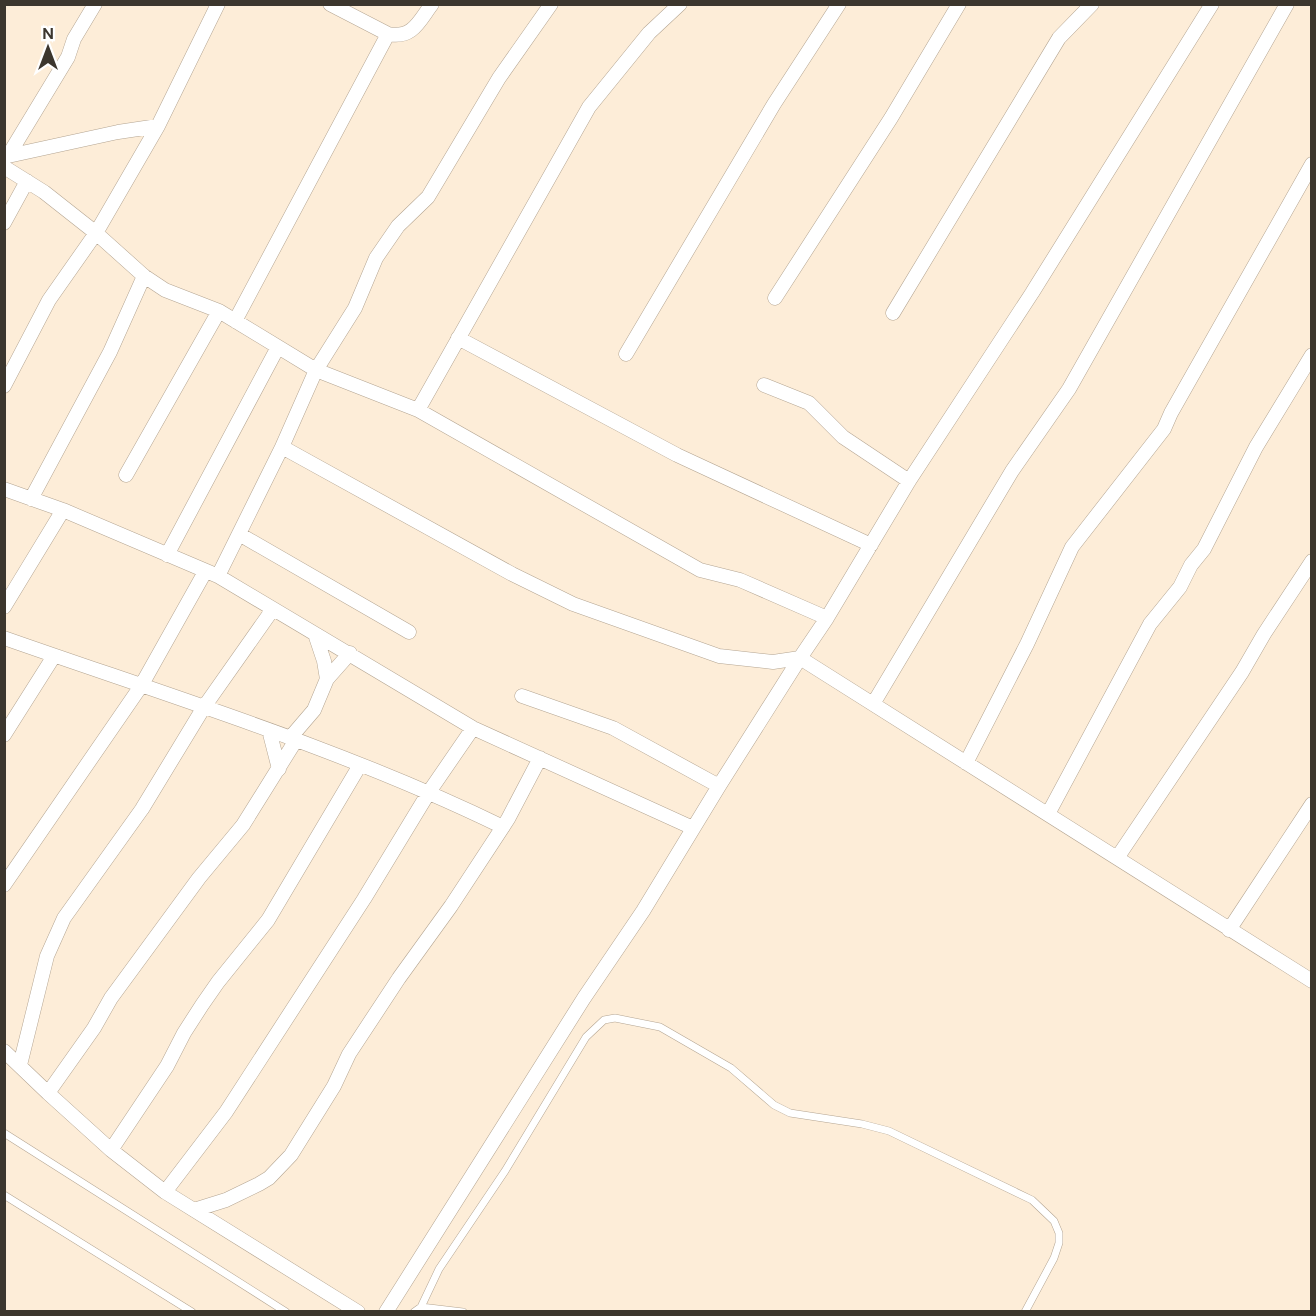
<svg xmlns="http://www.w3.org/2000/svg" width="1316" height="1316" font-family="'DM Sans',sans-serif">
<rect width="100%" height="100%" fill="#fdedd8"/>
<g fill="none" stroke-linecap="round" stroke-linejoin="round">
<!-- service casing -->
<g stroke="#b4a592" stroke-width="8">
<path id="service" d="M4 1133 286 1312
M4 1195 192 1312
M421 1307 439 1269 505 1171 586 1037 604 1020 615 1018 660 1027 731 1068 774 1105 790 1113 862 1124 889 1131 1032 1200 1054 1221 1059 1233V1243L1054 1258 1025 1312
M414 1312 421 1307 463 1312"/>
</g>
<!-- minor casing -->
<g stroke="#b4a592" stroke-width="15">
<path id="minor" d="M330 4 388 34C413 39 419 21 432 4
M8 156 118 132 158 126
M4 159 8 156 68 57 74 39 95 4
M4 167 44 192 96 233 144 276 165 290 219 311 316 370 418 410 700 570 740 580 827 618
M4 223 27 181
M775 298 891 118 959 4
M893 313 1059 38 1092 4
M235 321 388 34
M458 338 677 455 871 545
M626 354 774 104 839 4
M764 385 809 403 843 437 909 481
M4 386 49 300 96 233 158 126 218 4
M418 410 589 107 649 33 680 4
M282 447 512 574 573 604 719 656 773 662 800 658 1312 981
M126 475 219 311
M4 489 63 510 218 576 473 728 693 828
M31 499 110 352 144 276
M239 534 409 632
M167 555 278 347
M218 576 282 447 316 370 355 308 376 258 398 226 428 197 499 78 551 4
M4 607 63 510
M315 634 324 661 327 679
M4 638C172 697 343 749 503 827
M522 696 613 728 719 786
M873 704 1012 471 1069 389 1287 4
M269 730 279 769
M4 735 54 656
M290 738 314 710 327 679 350 653
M966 763 1027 644 1072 547 1164 429 1171 413 1312 164
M1048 814 1150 624 1180 587 1191 565 1204 549 1256 447 1312 355
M1117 858 1242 672 1264 634 1312 561
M4 885 141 686 205 572
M1229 930 1312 804
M4 1051 48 1093 111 1150 165 1192 358 1312
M20 1065 47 956 64 918 142 809 204 707 273 609
M48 1093 94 1028 111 998 199 878 243 825 296 740
M111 1150 167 1066 184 1033 202 1005 218 982 268 920 360 765
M165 1192 226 1112 364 899 429 792 473 728
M194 1210 226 1200 259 1184 269 1178 291 1155 334 1086 349 1054 399 978 451 906 508 819 540 758
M386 1312 584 998 643 911 719 786 800 658 827 618 909 481 1032 293 1212 4"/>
</g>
<!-- service -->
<use href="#service" stroke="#fff" stroke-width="7"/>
<!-- minor -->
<use href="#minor" stroke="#fff" stroke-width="14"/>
</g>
<!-- border -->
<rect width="1316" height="1316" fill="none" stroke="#3c362e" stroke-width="12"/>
<!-- north arrow -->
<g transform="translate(48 48)" stroke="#ffffff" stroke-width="4.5" paint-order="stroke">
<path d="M0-4.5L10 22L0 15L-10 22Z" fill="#3c362e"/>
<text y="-9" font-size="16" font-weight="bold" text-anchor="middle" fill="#3c362e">N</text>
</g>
</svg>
